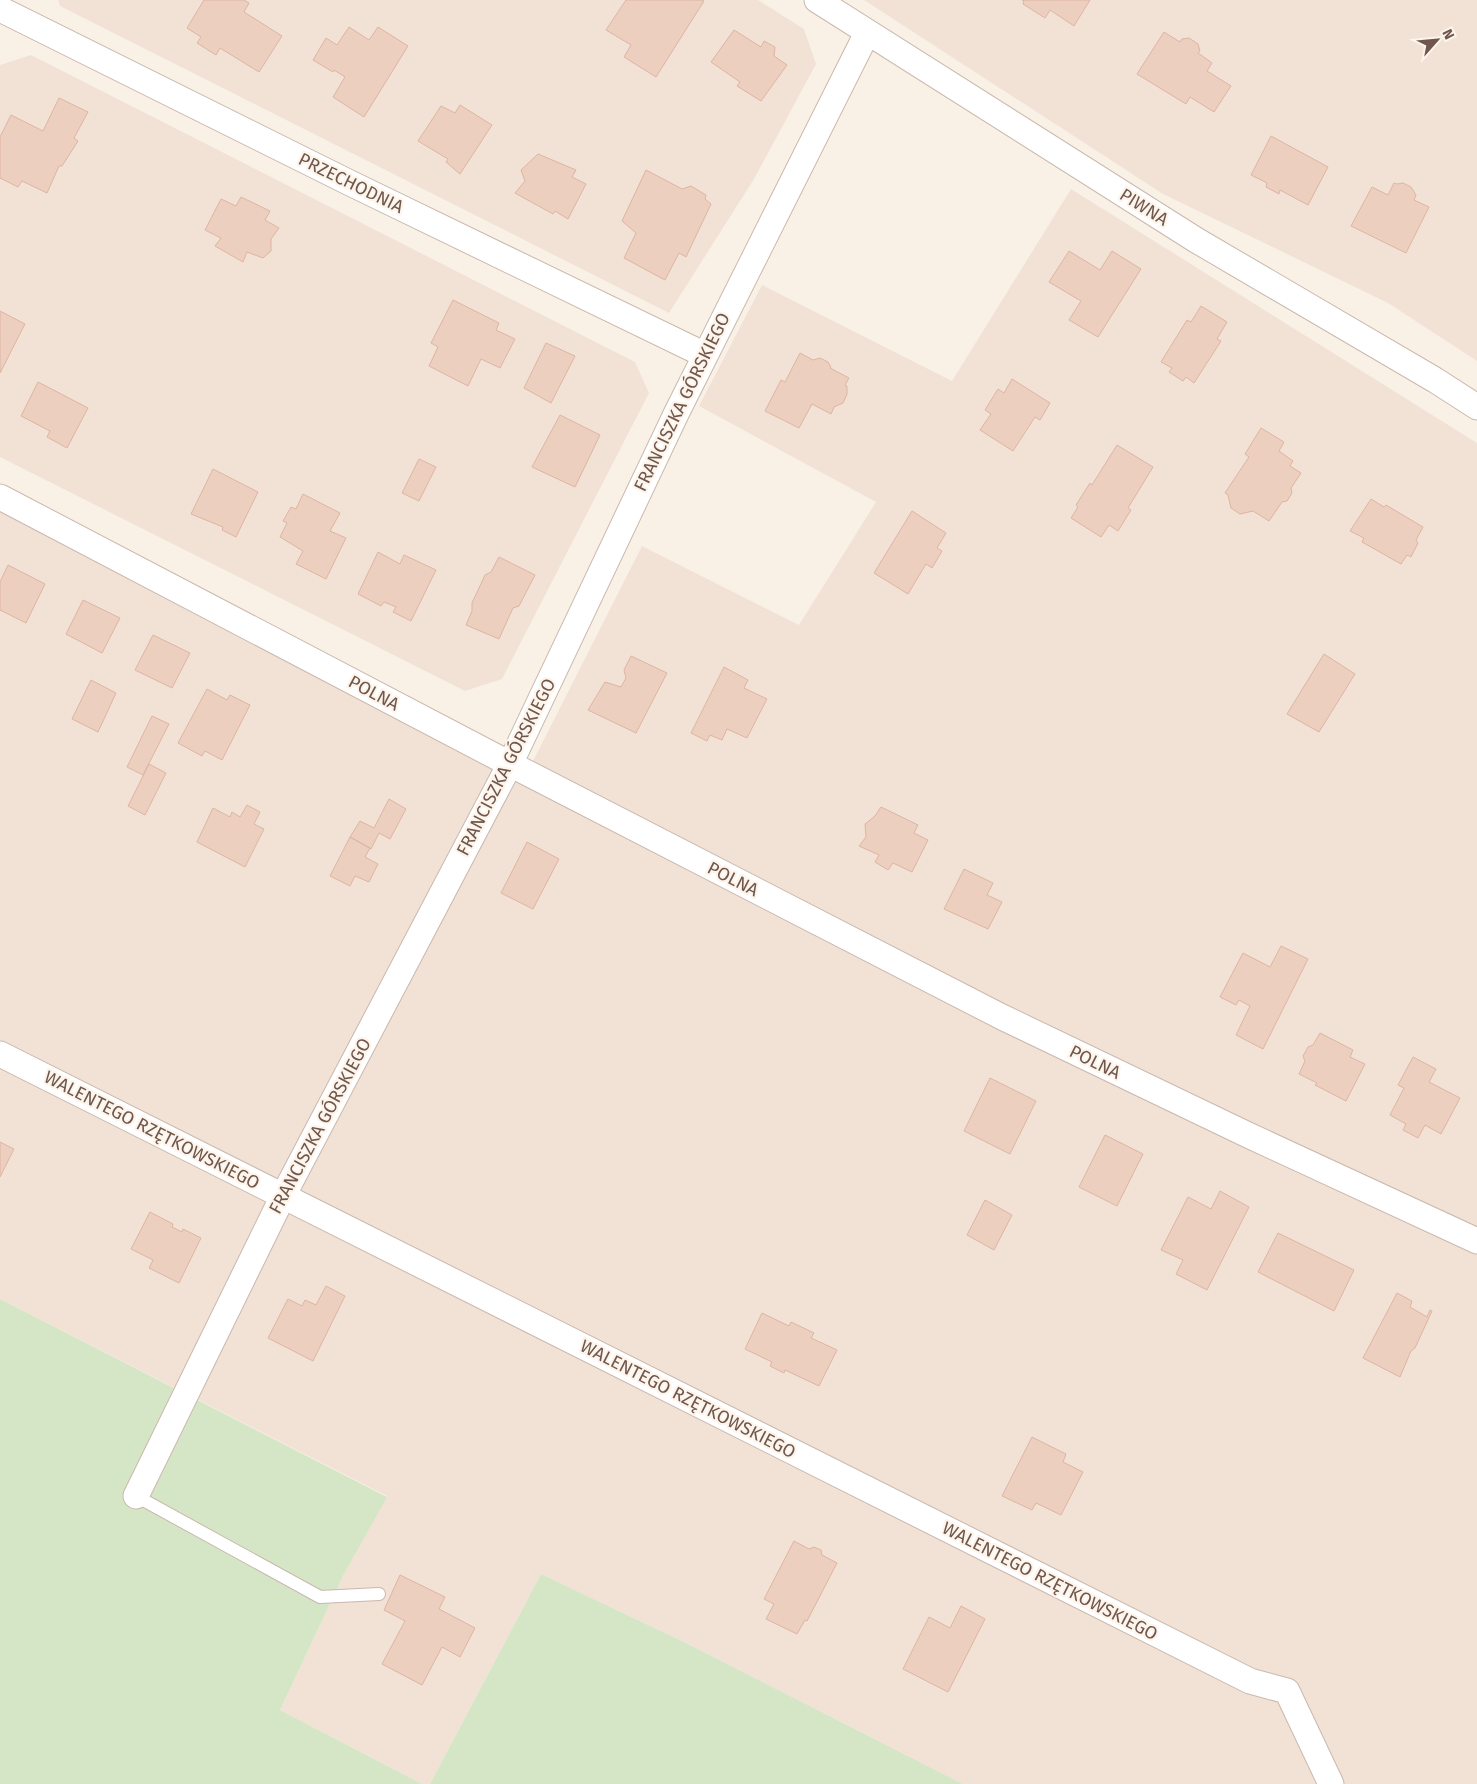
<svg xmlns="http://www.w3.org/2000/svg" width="1477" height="1784" font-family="'Fira Sans',sans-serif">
<rect width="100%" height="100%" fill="#faf1e6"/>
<!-- residential -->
<path fill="#f1e2d5" d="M58 0H758L804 29 816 64 754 179 669 313 60 6Z
M864 0H1477V361L1388 303 1163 194Z
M31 55 635 362 649 393 502 679 465 691 0 457V65Z
M1071 189 1477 443V1784H963L686 1643 541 1574 430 1784H422L280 1710 343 1576 387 1496 0 1299V502L530 767 642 546 799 625 876 502 699 406 762 285 952 381Z"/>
<!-- green -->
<path fill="#d5e6c6" d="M0 1299 387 1497 343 1576 280 1710 422 1784H0Z
M541 1574 686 1643 963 1784H430Z"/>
<!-- building -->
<path fill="#edcfc0" stroke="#deb4a2" d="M204 0H244L249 3 244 12 282 36 259 72 220 48 216 55 197 43 201 37 187 28Z
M626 0H702L704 1 656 77 624 57 631 45 606 30Z
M1022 0H1090L1074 26 1050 10 1045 18 1023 4 1024 1Z
M349 27 369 40 378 27 408 46 364 117 333 97 345 77 334 70 333 72 313 60 326 38 337 45Z
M734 30 761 47 764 41 775 47 774 56 787 65 761 101 737 86 740 82 711 62Z
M1164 32 1180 42 1182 39 1189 38 1198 44 1200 51 1198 53 1212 63 1207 71 1231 86 1214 112 1190 97 1186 104 1137 74Z
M59 98 88 112 74 138 78 141 62 166H59L47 193 22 181 18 187 0 178V137L11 115 43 131Z
M460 105 492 125 460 174 446 162 448 159 418 141 441 106 455 113Z
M1271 136 1328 167 1308 205 1280 190 1279 194 1266 187 1267 183 1251 175Z
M538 154 576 170 572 177 586 184 568 219 555 211 553 214 515 193 525 181 521 170Z
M646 170 682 189 691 186 706 195 705 199 711 204 686 257 679 253 665 280 624 258 636 233 622 221Z
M1394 183 1397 184 1403 183 1411 187 1416 195 1414 200 1429 207 1406 253 1351 226 1372 187 1388 195Z
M241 197 270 211 265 220 279 228 271 239V251L263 258 247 252 243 262 215 246 221 238 205 230 221 199 236 206Z
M1069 251 1100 270 1112 251 1141 269 1098 337 1069 320 1081 301 1049 282Z
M453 300 499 323 496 330 515 339 500 368 481 359 468 386 429 366 438 347 431 343Z
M1201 306 1227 322 1217 339 1221 341 1194 383 1186 377 1183 381 1169 372 1172 368 1161 362 1187 320 1191 322Z
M0 311 25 324 0 373Z
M546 343 575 356 551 403 524 388Z
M800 353 813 360 820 358 828 362 831 367 830 368 849 378 845 385 847 386V394L843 403 834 407 831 414 812 404 799 428 765 411 781 380 785 382Z
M1012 379 1050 403 1040 420 1035 417 1013 451 980 430 991 414 985 410 998 389 1004 393Z
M38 382 88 408 67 448 47 437 50 431 21 416Z
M560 415 600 435 575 487 532 467Z
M1261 428 1284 442 1279 451 1293 461 1290 466 1301 473 1291 488 1292 493 1287 501 1282 502 1269 521 1253 511 1240 514 1231 508 1228 495 1225 493 1249 457 1245 454Z
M1117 445 1153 467 1128 508 1131 510 1118 531 1109 525 1101 537 1071 518 1078 507 1076 505 1090 483 1092 485Z
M419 459 436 467 419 501 402 493Z
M213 469 258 492 236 537 222 530 223 527 191 514Z
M303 494 340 513 330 531 346 538 326 579 296 564 303 551 280 537 287 523 283 521 291 507 296 509Z
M1371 499 1384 507 1386 505 1423 527 1416 540 1418 543 1411 557 1407 555 1401 564 1362 542 1364 538 1350 531Z
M912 511 946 533 937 548 942 551 932 568 926 564 908 594 874 573Z
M378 552 400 564 404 555 436 570 411 621 393 612 396 607 384 602 381 606 358 594Z
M499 557 535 575 519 606 513 608 499 639 466 625 472 611V603L485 575 491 572Z
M8 565 45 584 26 623 0 610V582Z
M83 600 120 618 102 653 66 634Z
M153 635 190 653 172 688 135 670Z
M1324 654 1355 674 1319 732 1287 714Z
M631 656 667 673 636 733 588 710 605 682 621 687 626 678 624 670Z
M724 667 748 680 744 688 767 699 747 738 727 729 722 740 710 735 707 741 691 733Z
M91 680 116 693 98 732 72 719Z
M207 689 227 700 230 695 250 705 222 760 205 751 202 756 178 743Z
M152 716 169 724 143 775 127 767Z
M149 764 166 773 145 815 128 806Z
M389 799 406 809 390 839 379 833 371 849 350 837 360 821 374 828Z
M247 805 260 812 254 824 264 829 245 867 197 842 213 808 230 817 232 812 240 817Z
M881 807 918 825 914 833 928 840 912 872 893 863 888 870 875 862 879 855 859 846 866 837 865 824 875 816Z
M350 837 370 848 365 857 378 864 369 882 355 876 350 886 330 876Z
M527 842 559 859 533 909 501 893Z
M964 869 993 883 987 895 1002 902 988 929 944 909Z
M1281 946 1308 959 1263 1049 1236 1035 1250 1006 1239 1000 1236 1005 1220 997 1243 953 1270 967Z
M1320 1033 1353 1050 1350 1057 1365 1064 1346 1101 1315 1085 1317 1083 1299 1074 1305 1061 1303 1056 1308 1047 1313 1045Z
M1413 1057 1436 1069 1429 1082 1460 1098 1441 1134 1425 1125 1418 1138 1403 1130 1406 1124 1390 1115 1404 1088 1398 1085Z
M990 1078 1036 1101 1010 1154 964 1131Z
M1105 1135 1143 1154 1117 1206 1079 1187Z
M0 1142 14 1149 0 1177Z
M1220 1191 1249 1207 1207 1290 1176 1274 1183 1260 1161 1250 1188 1197 1211 1209Z
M985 1200 1012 1215 994 1250 967 1235Z
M150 1212 173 1224 172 1227 182 1232 183 1229 201 1238 179 1283 149 1268 153 1260 131 1249Z
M1278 1233 1354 1270 1334 1311 1258 1272Z
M326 1286 345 1296 313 1361 268 1338 288 1299 302 1306 305 1300 316 1305Z
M1397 1293 1412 1301 1410 1307 1427 1317 1430 1310 1432 1311 1415 1348 1411 1351 1400 1377 1363 1358Z
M762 1313 789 1326 791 1322 814 1333 811 1338 837 1350 819 1386 785 1370 784 1373 770 1366 772 1362 745 1349Z
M1032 1437 1066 1454 1063 1462 1083 1472 1061 1515 1036 1503 1032 1510 1002 1496Z
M794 1541 809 1549 814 1547 821 1550 822 1555 837 1563 807 1621 805 1620 797 1634 766 1619 774 1604 764 1599Z
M400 1575 445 1597 439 1609 475 1628 460 1657 442 1647 422 1685 382 1664 405 1621 384 1610Z
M961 1606 985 1619 948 1692 903 1669 929 1617 950 1628Z"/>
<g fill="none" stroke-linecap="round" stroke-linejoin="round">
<!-- service casing -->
<g stroke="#cab8ad" stroke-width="14">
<path id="service" d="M136 1496 320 1597 379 1594"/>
</g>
<!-- minor casing -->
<g stroke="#cab8ad" stroke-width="27">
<path id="minor" d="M817 0 1196 240 1435 380 1477 407
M0 9 350 183 705 355
M0 497 510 764 1002 1017 1248 1135 1477 1241
M0 1054 1250 1681 1287 1691 1331 1784
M136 1496 283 1196 510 764 676 414 867 33"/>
</g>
<!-- service -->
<use href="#service" stroke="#fff" stroke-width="12"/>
<!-- minor -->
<use href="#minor" stroke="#fff" stroke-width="25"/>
</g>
<g text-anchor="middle" stroke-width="4.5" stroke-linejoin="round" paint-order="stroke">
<!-- street labels -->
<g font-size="18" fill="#70574d" stroke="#fdf5eb">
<text transform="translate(351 183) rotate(26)" y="6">PRZECHODNIA</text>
<text transform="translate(1144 207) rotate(32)" y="6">PIWNA</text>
<text transform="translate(682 402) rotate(-64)" y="6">FRANCISZKA GÓRSKIEGO</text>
<text transform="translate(374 693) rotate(28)" y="6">POLNA</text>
<text transform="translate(506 767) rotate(-63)" y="6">FRANCISZKA GÓRSKIEGO</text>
<text transform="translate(733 879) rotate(27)" y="6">POLNA</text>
<text transform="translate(1095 1062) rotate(26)" y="6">POLNA</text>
<text transform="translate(320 1126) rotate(-62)" y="6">FRANCISZKA GÓRSKIEGO</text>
<text transform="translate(152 1130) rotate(27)" y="6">WALENTEGO RZĘTKOWSKIEGO</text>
<text transform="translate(688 1399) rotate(27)" y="6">WALENTEGO RZĘTKOWSKIEGO</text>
<text transform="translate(1050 1581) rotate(27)" y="6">WALENTEGO RZĘTKOWSKIEGO</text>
</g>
</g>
<!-- north arrow -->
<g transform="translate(1437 40) rotate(63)" stroke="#fdf5eb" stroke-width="4" paint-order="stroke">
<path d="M0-4L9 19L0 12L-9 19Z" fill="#70574d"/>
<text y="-8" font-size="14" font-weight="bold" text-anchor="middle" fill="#70574d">N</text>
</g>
</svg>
